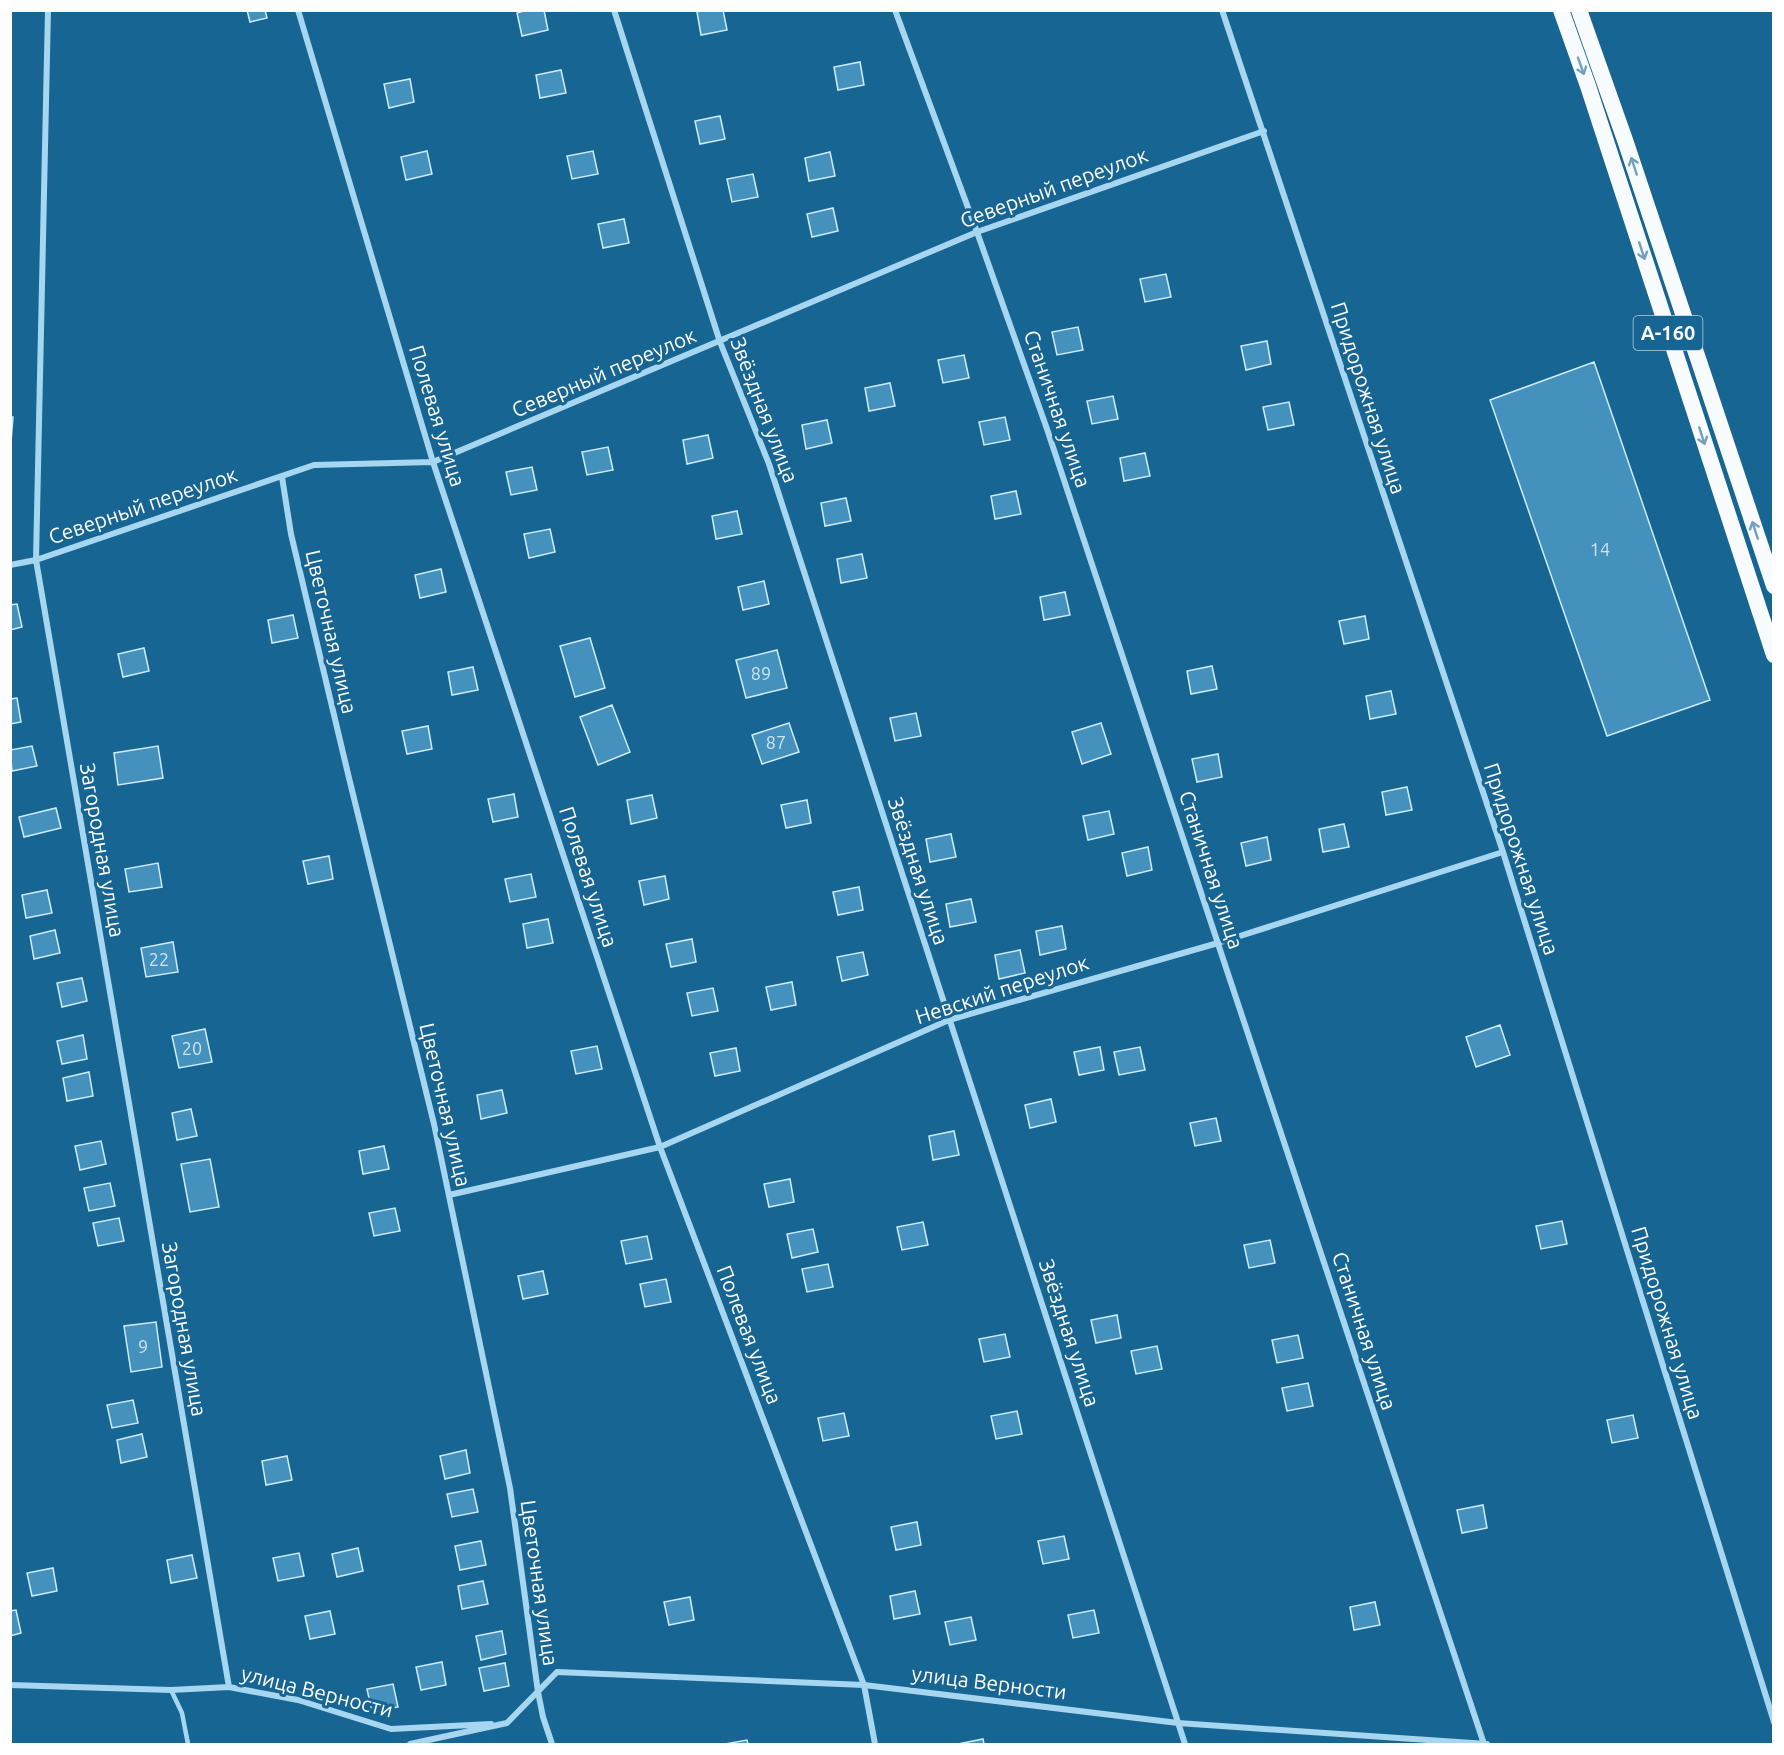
<svg xmlns="http://www.w3.org/2000/svg" width="1784" height="1755" font-family="Ubuntu,sans-serif">
<rect width="100%" height="100%" fill="#176593"/>
<!-- building -->
<path fill="#4491bd" stroke="#ceebfb" stroke-width="1.5" d="M247 10H265L267 18 250 22Z
M527 10H544L548 30 522 36 517 13Z
M704 10H723L727 30 701 35 697 12Z
M860 62 864 85 838 90 834 67Z
M561 70 566 93 540 98 536 75Z
M410 79 414 102 389 108 384 84Z
M720 116 725 139 700 144 695 121Z
M427 151 432 174 406 180 401 157Z
M593 151 598 174 572 179 567 156Z
M830 152 835 176 809 181 805 158Z
M753 174 758 197 732 202 727 179Z
M833 208 838 231 812 237 807 214Z
M624 219 629 243 603 248 598 224Z
M1166 274 1171 297 1145 302 1140 279Z
M1078 327 1083 350 1057 355 1052 332Z
M1267 341 1271 364 1246 370 1241 346Z
M964 355 969 378 943 383 938 360Z
M1594 362 1710 700 1607 736 1490 400Z
M890 383 895 406 869 411 865 388Z
M1113 396 1118 419 1092 424 1087 401Z
M1289 402 1294 425 1268 430 1263 407Z
M10 417H13L10 455Z
M1005 417 1010 440 984 445 979 422Z
M827 420 832 443 806 449 802 425Z
M708 435 713 458 687 464 683 440Z
M608 447 613 470 587 475 582 452Z
M1145 453 1150 476 1124 481 1120 458Z
M532 467 537 490 511 495 506 472Z
M1016 491 1021 514 995 519 991 496Z
M846 498 851 521 825 526 821 503Z
M737 511 742 534 716 539 712 516Z
M550 529 555 552 529 558 524 534Z
M862 554 867 578 841 583 837 559Z
M441 569 446 592 420 598 415 575Z
M764 581 769 604 743 610 738 587Z
M1065 592 1070 615 1044 620 1040 597Z
M17 604 22 627 10 630V605Z
M293 615 298 638 272 643 268 620Z
M1365 616 1369 639 1344 644 1339 621Z
M590 638 605 688 575 697 560 646Z
M144 648 149 671 123 677 118 654Z
M777 650 787 688 746 698 736 660Z
M1212 666 1217 689 1191 694 1187 671Z
M473 667 478 690 452 695 448 672Z
M1391 691 1396 714 1370 719 1366 696Z
M17 698 21 722 10 724V699Z
M612 705 630 752 598 765 580 717Z
M916 713 921 736 895 741 890 718Z
M789 723 799 752 762 764 752 735Z
M1101 723 1111 754 1082 764 1072 732Z
M428 726 432 749 407 754 402 731Z
M32 746 37 766 12 771 10 750Z
M158 746 163 778 118 785 114 753Z
M1218 754 1222 777 1197 782 1192 759Z
M1407 787 1412 810 1386 815 1382 792Z
M514 794 518 817 493 822 488 799Z
M652 795 657 818 631 824 627 800Z
M807 800 811 823 786 828 781 805Z
M56 808 61 828 24 837 19 817Z
M1109 811 1114 834 1088 840 1083 816Z
M1344 824 1349 847 1323 852 1319 829Z
M951 834 956 857 930 862 926 839Z
M1267 837 1271 860 1246 866 1241 843Z
M1148 847 1152 870 1127 876 1122 853Z
M329 856 333 879 308 884 303 861Z
M158 863 162 887 129 892 125 869Z
M531 874 536 897 510 902 505 879Z
M665 876 669 899 644 905 639 881Z
M859 887 863 910 838 915 833 892Z
M47 890 52 913 26 918 22 895Z
M971 899 976 922 950 927 946 904Z
M548 919 553 943 527 948 523 924Z
M1062 926 1066 949 1040 955 1036 931Z
M55 930 60 953 34 959 30 936Z
M692 939 696 962 671 967 666 944Z
M173 942 178 972 146 977 141 948Z
M1020 950 1025 973 999 979 995 955Z
M863 952 868 975 842 981 837 957Z
M82 978 87 1001 62 1007 57 983Z
M792 982 796 1005 771 1010 766 987Z
M713 988 718 1011 692 1016 687 993Z
M1500 1025 1510 1055 1476 1067 1466 1037Z
M205 1029 212 1062 179 1068 172 1036Z
M83 1035 87 1059 62 1064 57 1041Z
M597 1046 602 1069 576 1074 571 1051Z
M1100 1047 1104 1070 1079 1075 1074 1052Z
M1140 1047 1145 1070 1119 1075 1114 1052Z
M736 1048 740 1071 715 1076 710 1053Z
M89 1072 93 1096 67 1101 63 1078Z
M502 1090 507 1113 481 1119 477 1095Z
M1051 1099 1056 1122 1030 1128 1025 1105Z
M191 1109 197 1136 177 1140 172 1113Z
M1216 1118 1221 1141 1195 1146 1190 1123Z
M954 1131 959 1155 933 1160 929 1136Z
M101 1141 106 1164 80 1170 75 1146Z
M384 1146 389 1169 363 1174 359 1151Z
M210 1159 219 1207 190 1212 181 1164Z
M790 1179 794 1202 769 1207 764 1184Z
M110 1183 115 1206 89 1211 84 1188Z
M395 1208 400 1231 374 1236 369 1213Z
M119 1218 124 1241 98 1246 93 1223Z
M1562 1221 1567 1244 1541 1249 1536 1226Z
M923 1222 928 1245 902 1250 897 1227Z
M813 1229 818 1252 792 1258 787 1234Z
M647 1236 652 1259 626 1264 621 1241Z
M1270 1240 1275 1263 1249 1268 1244 1245Z
M828 1264 833 1287 807 1292 802 1269Z
M543 1271 548 1294 523 1299 518 1276Z
M666 1279 671 1302 645 1307 640 1284Z
M1117 1315 1121 1338 1096 1343 1091 1320Z
M156 1322 162 1367 131 1372 124 1326Z
M1005 1334 1010 1357 984 1362 979 1339Z
M1298 1335 1303 1358 1277 1363 1272 1340Z
M1157 1346 1162 1369 1136 1374 1131 1351Z
M1308 1383 1313 1406 1287 1411 1282 1388Z
M133 1400 138 1423 112 1428 107 1405Z
M1017 1411 1022 1434 996 1439 991 1416Z
M844 1413 849 1436 823 1441 818 1418Z
M1633 1415 1638 1438 1612 1443 1607 1420Z
M142 1434 147 1457 121 1463 117 1440Z
M466 1450 470 1473 445 1479 440 1456Z
M287 1456 292 1480 266 1485 262 1461Z
M473 1489 478 1512 452 1517 447 1494Z
M1483 1505 1487 1528 1462 1533 1457 1510Z
M917 1522 921 1545 896 1550 891 1527Z
M1064 1536 1069 1559 1043 1564 1038 1541Z
M481 1541 486 1565 460 1570 455 1546Z
M358 1548 363 1571 337 1577 332 1554Z
M299 1553 304 1576 278 1581 273 1558Z
M192 1555 197 1578 171 1583 167 1560Z
M53 1568 57 1591 32 1596 27 1573Z
M483 1581 488 1604 462 1609 458 1586Z
M915 1591 920 1614 894 1619 890 1596Z
M690 1597 694 1620 669 1625 664 1602Z
M1375 1602 1380 1625 1354 1630 1350 1607Z
M16 1610 21 1633 10 1636V1611Z
M1094 1610 1099 1633 1073 1638 1068 1615Z
M330 1611 335 1634 310 1639 305 1616Z
M971 1617 976 1640 950 1645 945 1622Z
M502 1631 506 1654 481 1660 476 1636Z
M442 1662 446 1685 421 1690 416 1667Z
M505 1663 509 1686 484 1691 479 1668Z
M393 1684 398 1707 372 1712 367 1689Z
M983 1739 984 1744H958Z
M747 1740 748 1744H725Z"/>
<g fill="none" stroke-linecap="round" stroke-linejoin="round">
<!-- service -->
<path stroke="#a7d6f0" stroke-width="4.5" d="M171 1690 182 1713 188 1744"/>
<!-- minor -->
<path stroke="#a7d6f0" stroke-width="6" d="M48 10 36 560 229 1687
M298 10 433 462 660 1147 864 1685 875 1744
M614 10 720 342 769 464 1185 1744
M895 10 977 232 1047 429 1484 1744
M1222 10 1503 852 1774 1722
M282 477 291 534 349 778 434 1124 510 1488 538 1692 543 1717 552 1744
M10 565 36 560 314 465 433 462 977 232 1264 131
M449 1195 660 1147 949 1020 1218 943 1503 852
M10 1685 171 1690 229 1687 298 1700 391 1729 491 1724
M410 1744 507 1723 557 1672 864 1685 1178 1723 1487 1744"/>
<!-- trunk -->
<path stroke="#f8fcff" stroke-width="16" d="M1561 10 1588 86 1774 655
M1579 10 1625 140 1774 586"/>
</g>
<!-- one-way arrows -->
<defs><path id="oneway-shaft" d="M-6 0H5M1.5-3L5.5 0L1.5 3" fill="none" stroke-width="1.6" stroke-linecap="round" stroke-linejoin="round" transform="scale(1.5)"/></defs>
<g stroke="#71a1be">
<use href="#oneway-shaft" transform="translate(1581 66) rotate(70)"/>
<use href="#oneway-shaft" transform="translate(1634 166) rotate(-108)"/>
<use href="#oneway-shaft" transform="translate(1642 251) rotate(72)"/>
<use href="#oneway-shaft" transform="translate(1702 436) rotate(72)"/>
<use href="#oneway-shaft" transform="translate(1755 530) rotate(-108)"/>
</g>
<g text-anchor="middle" stroke-width="6" stroke-linejoin="round" paint-order="stroke">
<!-- number labels -->
<g font-size="18" fill="#d0e4ee">
<text x="1600" y="556">14</text>
<text x="761" y="680">89</text>
<text x="776" y="749">87</text>
<text x="159" y="966">22</text>
<text x="192" y="1055">20</text>
<text x="143" y="1353">9</text>
</g>
<!-- shield labels -->
<rect fill="#176593" stroke="#b9d1df" stroke-width="1.5" x="1633.5" y="316" width="69" height="34" rx="4.5"/>
<g font-size="20" font-weight="bold" fill="#fff">
<text x="1668" y="340">А-160</text>
</g>
<!-- street labels -->
<g font-size="21" fill="#fff" stroke="#176593">
<text transform="translate(1054 188) rotate(-20)" y="7">Северный переулок</text>
<text transform="translate(604 373) rotate(-23)" y="7">Северный переулок</text>
<text transform="translate(1368 398) rotate(72)" y="7">Придорожная улица</text>
<text transform="translate(1057 409) rotate(71)" y="7">Станичная улица</text>
<text transform="translate(764 410) rotate(69)" y="7">Звёздная улица</text>
<text transform="translate(437 416) rotate(73)" y="7">Полевая улица</text>
<text transform="translate(143 506) rotate(-19)" y="7">Северный переулок</text>
<text transform="translate(331 632) rotate(77)" y="7">Цветочная улица</text>
<text transform="translate(102 850) rotate(80)" y="7">Загородная улица</text>
<text transform="translate(1521 859) rotate(72)" y="7">Придорожная улица</text>
<text transform="translate(1211 870) rotate(72)" y="7">Станичная улица</text>
<text transform="translate(918 871) rotate(72)" y="7">Звёздная улица</text>
<text transform="translate(588 877) rotate(72)" y="7">Полевая улица</text>
<text transform="translate(1002 990) rotate(-18)" y="7">Невский переулок</text>
<text transform="translate(445 1105) rotate(77)" y="7">Цветочная улица</text>
<text transform="translate(1667 1323) rotate(73)" y="7">Придорожная улица</text>
<text transform="translate(184 1329) rotate(80)" y="7">Загородная улица</text>
<text transform="translate(1364 1331) rotate(72)" y="7">Станичная улица</text>
<text transform="translate(1069 1333) rotate(72)" y="7">Звёздная улица</text>
<text transform="translate(749 1335) rotate(69)" y="7">Полевая улица</text>
<text transform="translate(539 1583) rotate(82)" y="7">Цветочная улица</text>
<text transform="translate(989 1683) rotate(7)" y="7">улица Верности</text>
<text transform="translate(317 1692) rotate(14)" y="7">улица Верности</text>
</g>
</g>
<!-- border -->
<rect width="1784" height="1755" fill="none" stroke="#ffffff" stroke-width="24"/>
</svg>
